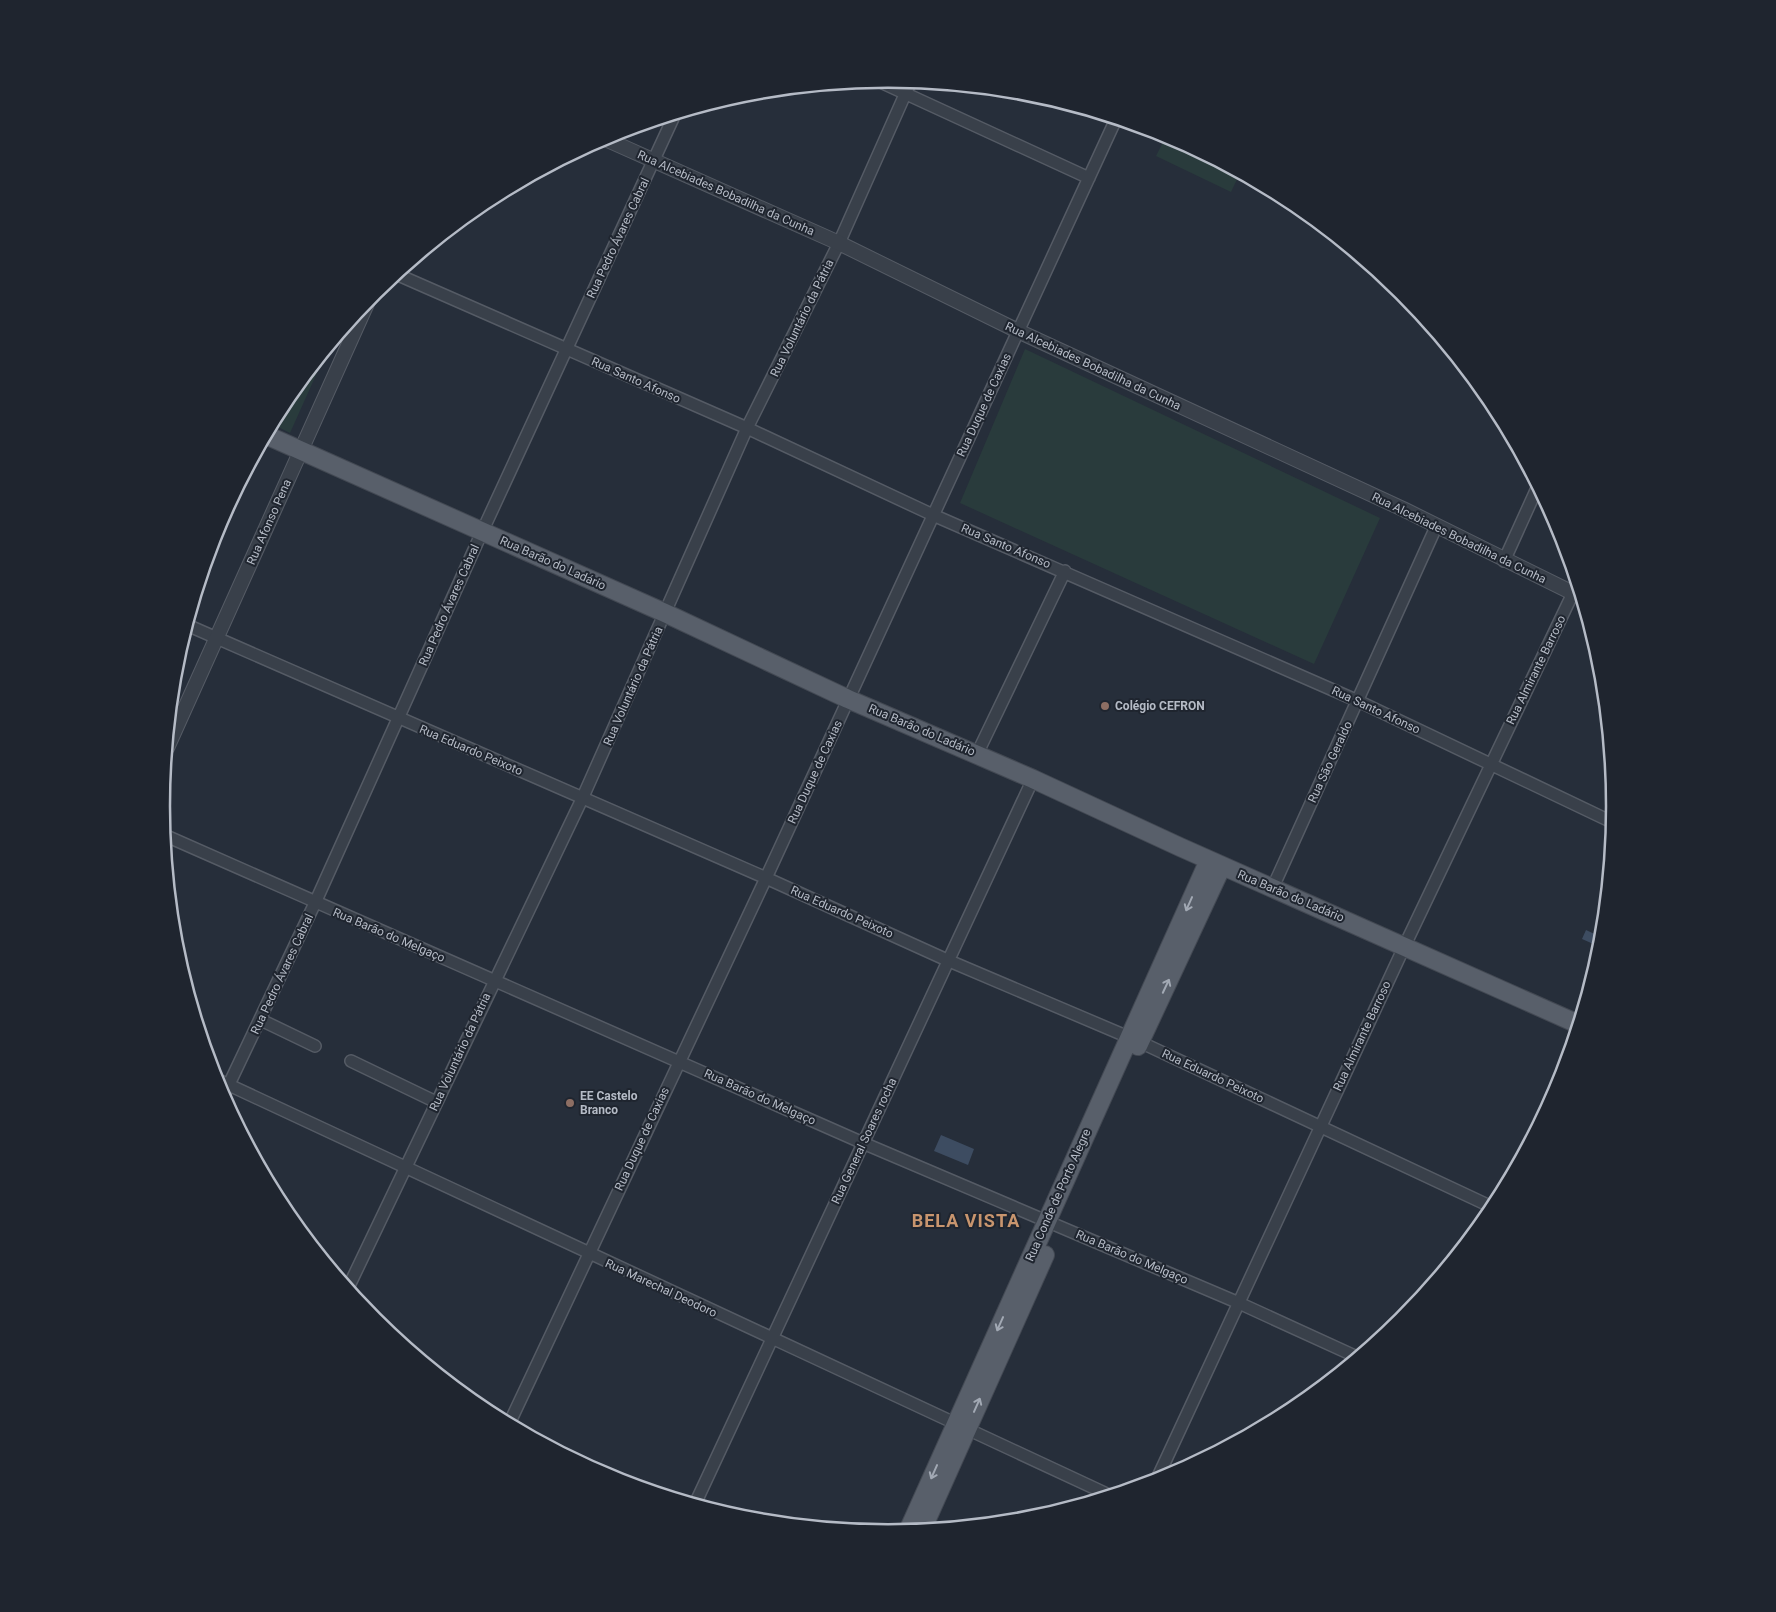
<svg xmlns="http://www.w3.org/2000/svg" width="1776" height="1612" font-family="Roboto,sans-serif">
<rect width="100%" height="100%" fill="#262e3a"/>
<!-- green -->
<path fill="#293b3c" d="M1167 134 1240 173 1231 192 1156 156Z
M329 346 290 433 272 424 283 402Z
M1025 349 1380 518 1314 664 960 503Z"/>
<!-- water -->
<path fill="#3d4c61" d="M1586 930 1601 937 1598 946 1582 939Z
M941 1135 974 1149 968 1165 934 1151Z"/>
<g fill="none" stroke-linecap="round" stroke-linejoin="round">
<!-- minor casing -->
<g stroke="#555b65" stroke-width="14">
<path id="minor" d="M876 80 1089 178
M396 274 747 428 933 515 1358 701 1614 823
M1504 561 1538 486
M187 625 766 878 947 960 1140 1042 1494 1208
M977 754 1065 571
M164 835 863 1143 1239 1303 1357 1357
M1273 887 1436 527
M261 1020 315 1046
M351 1061 436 1102
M214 1078 1109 1495
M223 1097 315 903 482 532 675 114
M348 1288 582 799 747 428 839 243 911 81
M509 1424 766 878 1116 119
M1156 1481 1405 945 1573 593
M695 1504 1033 779"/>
</g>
<!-- tertiary casing -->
<g stroke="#555b65" stroke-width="16">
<path id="tertiary" d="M603 138 839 243 1018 331 1403 509 1581 597
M167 748 370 297"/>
</g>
<!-- primary casing -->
<g stroke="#434953" stroke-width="20">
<path id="primary" d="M266 435 665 613 848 699 1033 779 1180 847 1578 1024
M1138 1046 1222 866
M922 1530 1045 1255
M908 1531 1209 860"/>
</g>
<!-- minor -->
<use href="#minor" stroke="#39404a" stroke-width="11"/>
<!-- tertiary -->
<use href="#tertiary" stroke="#39404a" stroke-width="14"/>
<!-- primary -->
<use href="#primary" stroke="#585f6a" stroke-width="18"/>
</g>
<!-- one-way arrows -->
<defs><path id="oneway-shaft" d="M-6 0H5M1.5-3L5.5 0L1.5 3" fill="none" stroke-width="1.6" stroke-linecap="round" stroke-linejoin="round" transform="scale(1.25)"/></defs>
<g stroke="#a2a9b4">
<use href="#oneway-shaft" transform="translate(1189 904) rotate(114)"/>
<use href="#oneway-shaft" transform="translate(1166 986) rotate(-65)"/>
<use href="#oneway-shaft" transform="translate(1000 1324) rotate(114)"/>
<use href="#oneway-shaft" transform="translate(977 1405) rotate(-66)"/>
<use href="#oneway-shaft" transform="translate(934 1472) rotate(114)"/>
</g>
<!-- markers -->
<g fill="#8d6e63" stroke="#1f252f" stroke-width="2">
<circle cx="1105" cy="706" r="5"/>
<circle cx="570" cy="1103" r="5"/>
</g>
<g text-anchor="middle" stroke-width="4" stroke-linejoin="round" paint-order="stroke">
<!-- street labels -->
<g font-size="12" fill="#b5bbc6" stroke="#1f252f">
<text transform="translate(726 193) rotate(24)" y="4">Rua Alcebiades Bobadilha da Cunha</text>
<text transform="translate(618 238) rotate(-65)" y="4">Rua Pedro Ávares Cabral</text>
<text transform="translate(802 318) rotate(-64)" y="4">Rua Voluntário da Pátria</text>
<text transform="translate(1093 366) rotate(25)" y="4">Rua Alcebiades Bobadilha da Cunha</text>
<text transform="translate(636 380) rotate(24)" y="4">Rua Santo Afonso</text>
<text transform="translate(984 405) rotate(-65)" y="4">Rua Duque de Caxias</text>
<text transform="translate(269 522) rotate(-66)" y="4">Rua Afonso Pena</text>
<text transform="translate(1459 538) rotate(26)" y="4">Rua Alcebiades Bobadilha da Cunha</text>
<text transform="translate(1006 546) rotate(23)" y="4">Rua Santo Afonso</text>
<text transform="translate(553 563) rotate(24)" y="4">Rua Barão do Ladário</text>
<text transform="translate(449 605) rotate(-66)" y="4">Rua Pedro Ávares Cabral</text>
<text transform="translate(1536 670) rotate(-64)" y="4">Rua Almirante Barroso</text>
<text transform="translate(633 686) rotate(-66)" y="4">Rua Voluntário da Pátria</text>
<text transform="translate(1376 710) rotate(25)" y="4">Rua Santo Afonso</text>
<text transform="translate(922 730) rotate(23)" y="4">Rua Barão do Ladário</text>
<text transform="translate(471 750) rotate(23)" y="4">Rua Eduardo Peixoto</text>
<text transform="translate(1330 762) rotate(-65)" y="4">Rua São Geraldo</text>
<text transform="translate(815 772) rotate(-65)" y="4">Rua Duque de Caxias</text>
<text transform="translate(1291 896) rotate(23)" y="4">Rua Barão do Ladário</text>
<text transform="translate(842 912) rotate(24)" y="4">Rua Eduardo Peixoto</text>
<text transform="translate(389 935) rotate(23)" y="4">Rua Barão do Melgaço</text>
<text transform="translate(282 974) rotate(-65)" y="4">Rua Pedro Ávares Cabral</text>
<text transform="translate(1362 1036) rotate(-65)" y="4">Rua Almirante Barroso</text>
<text transform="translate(460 1052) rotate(-65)" y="4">Rua Voluntário da Pátria</text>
<text transform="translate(1213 1076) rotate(25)" y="4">Rua Eduardo Peixoto</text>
<text transform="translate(760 1097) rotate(24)" y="4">Rua Barão do Melgaço</text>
<text transform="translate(642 1139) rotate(-65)" y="4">Rua Duque de Caxias</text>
<text transform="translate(864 1141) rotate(-65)" y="4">Rua General Soares rocha</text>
<text transform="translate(1058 1195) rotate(-66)" y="4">Rua Conde de Porto Alegre</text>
<text transform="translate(1132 1257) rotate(23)" y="4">Rua Barão do Melgaço</text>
<text transform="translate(661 1288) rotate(25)" y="4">Rua Marechal Deodoro</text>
</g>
<!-- poi labels -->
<g font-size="12" font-weight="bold" fill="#b5bbc6" stroke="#1f252f" text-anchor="start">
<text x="1115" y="710">Colégio CEFRON</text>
<text x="580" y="1100">EE Castelo<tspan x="580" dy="14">Branco</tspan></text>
</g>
<!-- district labels -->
<g font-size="18" font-weight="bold" letter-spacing="1" fill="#c8956e" stroke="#1f252f">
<text x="966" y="1227">BELA VISTA</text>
</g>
</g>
<!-- crop -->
<path d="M0 0H1776V1612H0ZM170 806a718 718 0 1 1 1436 0a718 718 0 1 1-1436 0Z" fill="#1f252f" fill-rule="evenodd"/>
<path fill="none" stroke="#b5bbc6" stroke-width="2.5" d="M170 806a718 718 0 1 1 1436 0a718 718 0 1 1-1436 0Z"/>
</svg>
